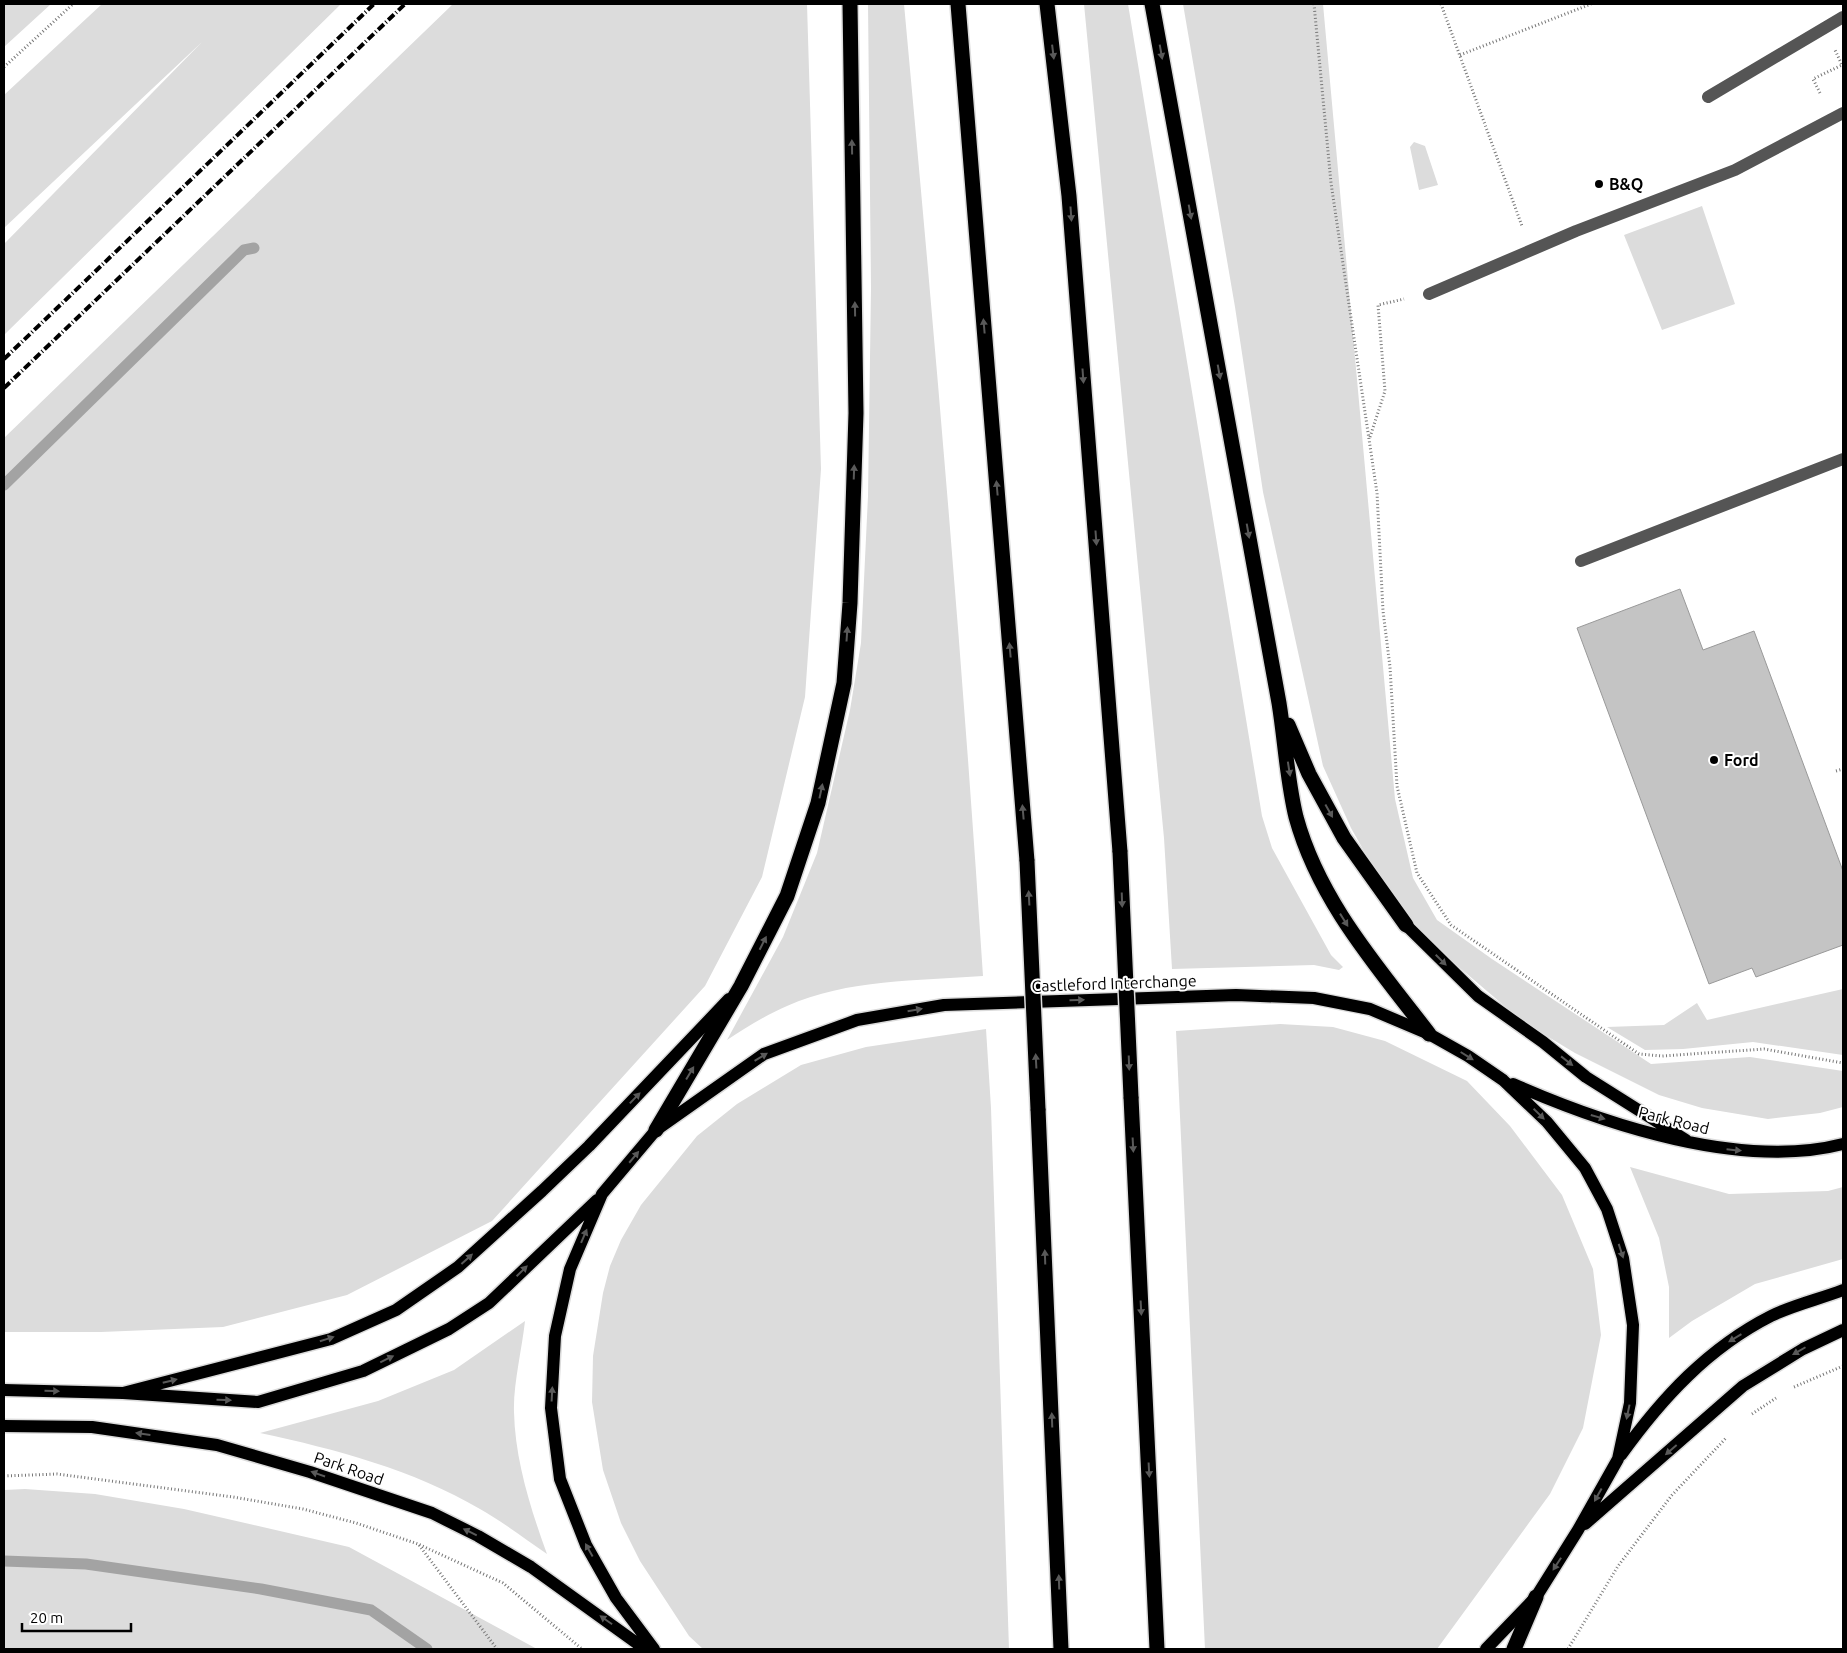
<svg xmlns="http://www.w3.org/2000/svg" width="1847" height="1653" font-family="Ubuntu,sans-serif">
<rect width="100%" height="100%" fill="#fff"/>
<!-- green -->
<path fill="#dcdcdc" d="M4 4H51L4 47Z
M102 4H341L4 335V244L202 42 4 228V95Z
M453 4H807L821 469 805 697 762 877 705 986 492 1221 347 1295 223 1327 101 1332H4V438Z
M868 4H904C934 328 962 652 983 976 918 981 847 979 787 1006 766 1015 745 1028 727 1040L783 937 817 853 850 710 861 643 868 496 871 288Z
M1084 4H1128L1262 816 1272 848 1331 955 1343 967 1339 970 1314 965 1172 969 1164 838Z
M1183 4H1323L1395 799 1413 878 1437 920 1492 959 1651 1064 1750 1057 1843 1071V1107L1820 1113 1768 1119 1702 1108 1659 1095 1575 1053 1522 1021 1432 944 1409 919 1364 851 1351 828 1323 766 1263 492 1235 307Z
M1414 142 1425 146 1438 185 1419 190 1410 147Z
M1702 206 1735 304 1662 330 1624 235Z
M1843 989V1055L1753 1042 1683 1049 1645 1050 1607 1027 1664 1025 1697 1003 1707 1020Z
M1280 1024 1333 1027 1385 1041 1467 1081 1510 1126 1562 1195 1593 1269 1601 1335 1583 1428 1550 1494 1437 1649H1205L1176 1031Z
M986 1029 991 1108 1009 1649H703L689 1636 640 1561 621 1523 603 1470 592 1402 593 1356 603 1293 610 1266 621 1240 641 1205 697 1136 737 1104 801 1065 866 1047Z
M1630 1167 1729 1194 1828 1191 1843 1187V1259L1755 1284 1692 1321 1669 1338V1287L1659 1238Z
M525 1321C522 1349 513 1385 514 1412 515 1460 531 1510 547 1554 525 1539 503 1522 480 1509 414 1470 335 1449 260 1433L378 1401 454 1370Z
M25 1489 95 1494 184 1509 349 1547 537 1649H4V1490Z"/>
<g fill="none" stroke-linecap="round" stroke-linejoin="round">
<!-- stream -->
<path stroke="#a3a3a3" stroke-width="11" d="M4 485 244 250 254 248
M4 1561 86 1564 261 1589 371 1610 427 1649"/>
</g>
<!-- building -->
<path fill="#c4c4c4" stroke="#999" d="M1680 589 1703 650 1754 631 1843 871V945L1756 977 1752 968 1709 984 1577 628Z"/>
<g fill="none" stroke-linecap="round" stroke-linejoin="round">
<!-- major casing -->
<g stroke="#dbdbdb" stroke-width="15">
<path id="major" d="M1406 925 1478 996 1543 1042 1586 1077 1686 1140
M1513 1084C1606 1125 1742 1170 1843 1144
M4 1390 123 1393 258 1402 363 1371 449 1329 489 1303 597 1200
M123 1393 331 1339 396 1310 458 1267 542 1191 589 1146 729 999
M4 1426 92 1427 217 1445 310 1472 432 1513 478 1536 531 1567 645 1649
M1621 1455C1662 1398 1708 1348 1771 1316 1793 1305 1820 1299 1843 1290
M1585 1524 1743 1386 1803 1349 1843 1330
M654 1649 616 1598 586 1545 560 1479 551 1408 555 1336 570 1269 602 1194 656 1130 764 1054 857 1020 944 1005 1236 995 1314 998 1370 1009 1429 1034 1468 1056 1503 1080 1547 1122 1585 1168 1607 1209 1623 1258 1633 1325 1630 1403 1618 1459 1578 1530 1536 1597 1486 1649"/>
</g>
<!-- highway casing -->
<g stroke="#dbdbdb" stroke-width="18">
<path id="highway" d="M958 4 1027 861
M1047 4 1069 196 1120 852
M1152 4 1279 703C1285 740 1287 780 1296 817 1319 901 1377 966 1429 1034
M1288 725 1309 774 1344 838 1406 925
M1131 1097 1157 1649
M1038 1109 1061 1649
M656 1130 741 986 787 896 818 803 844 683 850 603 856 413 850 4
M1514 1649 1536 1597"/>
</g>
<!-- path -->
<path stroke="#777" stroke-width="3" stroke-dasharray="1 2.5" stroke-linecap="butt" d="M1314 4 1331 183 1377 493 1383 611 1390 667 1397 786 1417 873 1451 925 1639 1054 1662 1056 1764 1049 1843 1063
M1441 4 1522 226
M1460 55 1591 4
M4 67 73 4
M1820 93 1813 79 1842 65 1835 50
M1370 437 1385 391 1378 305 1404 299
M1836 771 1843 769
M1794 1387 1843 1366
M1752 1414 1776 1398
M4 1476 57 1474 233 1497 303 1509 356 1523 418 1544 503 1583 582 1649
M419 1545 497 1649
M1568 1649 1618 1566 1672 1495 1727 1437"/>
<!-- minor -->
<path stroke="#555" stroke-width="12" d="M1708 97 1843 17
M1429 294 1576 231 1735 170 1843 113
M1581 561 1843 459"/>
<!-- major -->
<use href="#major" stroke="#000" stroke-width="12"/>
<!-- highway -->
<use href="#highway" stroke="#000" stroke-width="15"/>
<!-- rail -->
<path stroke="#000" stroke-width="4" stroke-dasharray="8 2.5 1 2.5" stroke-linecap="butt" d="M4 359 374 4
M4 388 405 4"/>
<!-- highway-bridge casing -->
<g stroke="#dbdbdb" stroke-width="18" stroke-linecap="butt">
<path id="highway-bridge" d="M1120 852 1131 1097
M1027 861 1038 1109"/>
</g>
<!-- highway-bridge -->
<use href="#highway-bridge" stroke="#000" stroke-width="15"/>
</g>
<!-- one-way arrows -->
<defs><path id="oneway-solid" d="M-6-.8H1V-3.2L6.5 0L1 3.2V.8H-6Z" transform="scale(1.25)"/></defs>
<g fill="#595959">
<use href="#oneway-solid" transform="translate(1053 52) rotate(83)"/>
<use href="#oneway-solid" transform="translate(1161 52) rotate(80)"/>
<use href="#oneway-solid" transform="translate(852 147) rotate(-91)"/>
<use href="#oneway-solid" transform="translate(1190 212) rotate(80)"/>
<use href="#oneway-solid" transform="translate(1071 214) rotate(86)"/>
<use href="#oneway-solid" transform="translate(855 309) rotate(-91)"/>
<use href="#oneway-solid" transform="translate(984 326) rotate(-95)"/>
<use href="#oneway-solid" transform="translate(1219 372) rotate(80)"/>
<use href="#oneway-solid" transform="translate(1083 376) rotate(86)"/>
<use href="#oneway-solid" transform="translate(854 472) rotate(-88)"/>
<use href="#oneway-solid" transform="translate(997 488) rotate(-95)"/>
<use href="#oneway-solid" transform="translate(1248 531) rotate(80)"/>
<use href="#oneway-solid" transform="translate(1096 538) rotate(86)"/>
<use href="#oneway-solid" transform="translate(847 634) rotate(-86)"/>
<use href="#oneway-solid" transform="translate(1010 650) rotate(-95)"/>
<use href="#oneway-solid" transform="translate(1289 769) rotate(81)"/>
<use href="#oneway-solid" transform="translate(821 791) rotate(-78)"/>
<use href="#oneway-solid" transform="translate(1329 811) rotate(61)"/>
<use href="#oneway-solid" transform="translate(1023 812) rotate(-95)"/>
<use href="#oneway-solid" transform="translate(1029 898) rotate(-93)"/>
<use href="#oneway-solid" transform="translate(1122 900) rotate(88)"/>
<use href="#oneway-solid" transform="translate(1344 920) rotate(58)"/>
<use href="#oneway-solid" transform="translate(763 943) rotate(-63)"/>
<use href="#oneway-solid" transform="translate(1441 960) rotate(45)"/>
<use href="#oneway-solid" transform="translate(1077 1000) rotate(-2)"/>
<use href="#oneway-solid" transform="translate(915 1010) rotate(-10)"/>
<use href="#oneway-solid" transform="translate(1467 1056) rotate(32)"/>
<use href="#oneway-solid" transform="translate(761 1057) rotate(-31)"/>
<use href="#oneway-solid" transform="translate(1036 1061) rotate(-93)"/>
<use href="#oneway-solid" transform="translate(1567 1061) rotate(38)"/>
<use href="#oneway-solid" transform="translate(1129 1063) rotate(88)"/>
<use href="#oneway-solid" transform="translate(690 1073) rotate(-59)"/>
<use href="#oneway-solid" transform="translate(635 1098) rotate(-46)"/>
<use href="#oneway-solid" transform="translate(1539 1114) rotate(44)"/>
<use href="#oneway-solid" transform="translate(1598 1117) rotate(16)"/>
<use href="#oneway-solid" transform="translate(1133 1145) rotate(87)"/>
<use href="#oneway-solid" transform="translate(1734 1150) rotate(6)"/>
<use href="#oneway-solid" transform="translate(634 1157) rotate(-50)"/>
<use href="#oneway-solid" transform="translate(584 1236) rotate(-67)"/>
<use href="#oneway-solid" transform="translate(1621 1251) rotate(72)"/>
<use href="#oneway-solid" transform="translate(1045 1257) rotate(-92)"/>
<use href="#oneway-solid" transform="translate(467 1259) rotate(-42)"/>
<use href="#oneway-solid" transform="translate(522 1271) rotate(-44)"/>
<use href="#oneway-solid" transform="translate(1141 1308) rotate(87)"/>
<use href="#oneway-solid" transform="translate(1735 1338) rotate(149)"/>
<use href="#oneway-solid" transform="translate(327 1339) rotate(-18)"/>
<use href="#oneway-solid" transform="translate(1799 1351) rotate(150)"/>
<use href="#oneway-solid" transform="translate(387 1359) rotate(-26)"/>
<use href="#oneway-solid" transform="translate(170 1381) rotate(-14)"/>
<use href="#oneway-solid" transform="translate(52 1391) rotate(1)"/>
<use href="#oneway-solid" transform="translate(552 1394) rotate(-87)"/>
<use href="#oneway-solid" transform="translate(224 1400) rotate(2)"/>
<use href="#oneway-solid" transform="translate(1628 1412) rotate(102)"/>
<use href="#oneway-solid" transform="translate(1052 1420) rotate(-92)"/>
<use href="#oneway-solid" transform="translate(143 1434) rotate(-172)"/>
<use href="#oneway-solid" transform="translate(1671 1450) rotate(139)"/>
<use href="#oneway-solid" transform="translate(1149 1470) rotate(87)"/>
<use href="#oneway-solid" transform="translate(318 1474) rotate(-161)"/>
<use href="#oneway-solid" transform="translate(1598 1495) rotate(119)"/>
<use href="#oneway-solid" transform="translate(470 1532) rotate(-154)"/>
<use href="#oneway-solid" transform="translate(589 1550) rotate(-119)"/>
<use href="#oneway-solid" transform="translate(1557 1564) rotate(123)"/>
<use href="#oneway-solid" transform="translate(1059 1582) rotate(-92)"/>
<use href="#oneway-solid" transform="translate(606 1620) rotate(-145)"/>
</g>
<!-- markers -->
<g fill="#000" stroke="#fff" stroke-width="2">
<circle cx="1599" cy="184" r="5"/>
<circle cx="1714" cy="760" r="5"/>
</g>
<g text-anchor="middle" stroke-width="4" stroke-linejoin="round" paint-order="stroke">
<!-- poi labels -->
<g font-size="16" font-weight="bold" fill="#000" stroke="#fff" text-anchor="start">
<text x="1609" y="190">B&amp;Q</text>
<text x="1724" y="766">Ford</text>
</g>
<!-- street labels -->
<g font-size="16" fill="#000" stroke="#fff">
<text transform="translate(1114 983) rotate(-2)" y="6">Castleford Interchange</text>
<text transform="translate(1674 1120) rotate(14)" y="6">Park Road</text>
<text transform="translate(349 1468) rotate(19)" y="6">Park Road</text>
</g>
</g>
<!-- border -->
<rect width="1847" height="1653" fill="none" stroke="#000000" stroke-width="10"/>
<!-- scale -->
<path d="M22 1623v8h109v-8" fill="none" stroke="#000000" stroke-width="2.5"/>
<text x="30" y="1623" font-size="15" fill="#000000" stroke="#ffffff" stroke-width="4" paint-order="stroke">20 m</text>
</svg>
